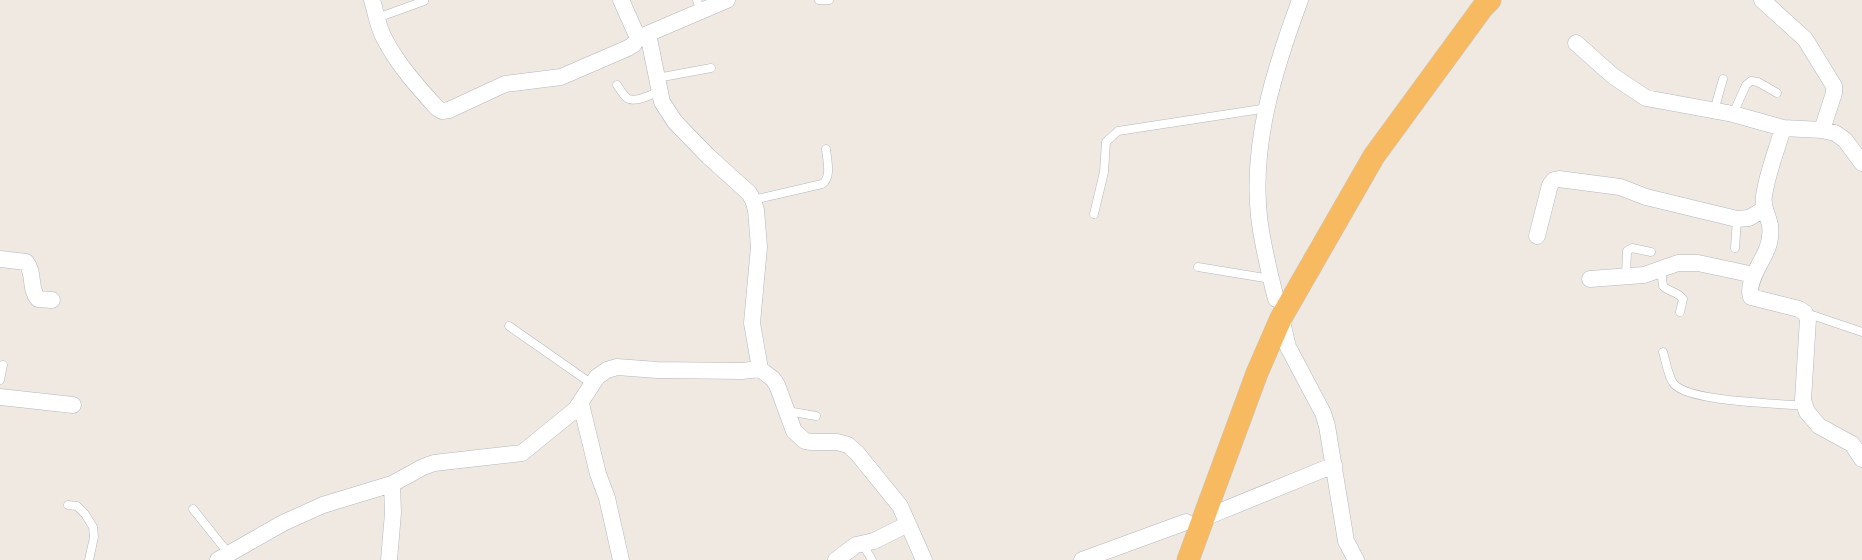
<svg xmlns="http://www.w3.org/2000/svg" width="1862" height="560" font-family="Rubik,sans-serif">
<rect width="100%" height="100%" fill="#efe9e1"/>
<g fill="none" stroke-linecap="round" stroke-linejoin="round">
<!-- service casing -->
<g stroke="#b4b7c1" stroke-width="9">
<path id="service" d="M697 0 701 12
M819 0H829
M377 18 424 1
M657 78 711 68
M617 85C620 89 623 95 627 98 635 104 651 94 660 91
M1714 111 1723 79
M1733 114 1746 85 1751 81 1758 82 1777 93
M753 200 822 184C832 178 827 160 826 149
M1094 214 1104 172 1106 142 1118 131 1268 108
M1735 248 1737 219
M1198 267 1271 279
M1661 269 1663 286C1669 292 1678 292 1683 299L1680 312
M1626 276 1627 251 1632 248 1651 252
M1806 313 1862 332
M509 326 592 384
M1663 352C1666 361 1668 377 1674 384 1689 402 1778 403 1805 406
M0 380 3 365
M787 411 816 416
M68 505 77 506 85 514 93 527 94 537 89 560
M193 509 229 554
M862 543 872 560"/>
</g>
<!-- minor casing -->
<g stroke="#b4b7c1" stroke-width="17">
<path id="minor" d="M372 0C376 13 378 27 384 38 398 65 417 86 437 108L442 111 449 110 505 84 561 77 628 48 633 45 638 38 727 0
M621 0 638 38
M1762 0 1805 39 1834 86V93L1822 130
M648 34 662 102 675 122 708 156 749 193 753 200 756 210 759 247 752 323 760 369 773 379 777 385 794 431 805 441 810 442H837L848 445 857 453 900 506 924 560
M1576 43 1613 76 1646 98 1733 114 1783 128 1822 130 1835 133 1845 140 1862 163
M1783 128C1777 149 1767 174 1764 196 1762 207 1768 215 1770 225 1771 233 1770 242 1767 249 1762 262 1746 283 1751 297L1799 309 1805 313 1808 319 1803 400 1807 412 1819 426 1852 444 1862 459
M1537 236 1550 185 1554 180 1559 179 1620 187 1646 197 1737 219 1749 218 1764 209
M0 259 26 262C35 273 29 289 38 299L52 300
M1590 279 1644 275 1678 263H1698L1754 275
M1276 299C1269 271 1262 244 1259 216 1251 142 1275 68 1300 0
M1281 318 1288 347 1323 413 1327 426 1346 541 1356 560
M0 397 73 405
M581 404 598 474 607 498 621 560
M1204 518 1334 465
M218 560 283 523 323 505 392 484 423 467 434 463 522 453 576 409 597 377 607 370 617 367 657 370 742 371 760 369
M389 560 393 513 392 484
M836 560 856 545 874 541 908 524
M1082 560 1186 522"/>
</g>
<!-- trunk casing -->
<g stroke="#c9c9c9" stroke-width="23">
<path id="trunk" d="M1188 560 1257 373 1281 318 1374 156 1483 7 1490 0"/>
</g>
<!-- service -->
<use href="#service" stroke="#fff" stroke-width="8"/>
<!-- minor -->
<use href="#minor" stroke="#fff" stroke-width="16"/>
<!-- trunk -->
<use href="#trunk" stroke="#f8ba60" stroke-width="22"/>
</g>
</svg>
